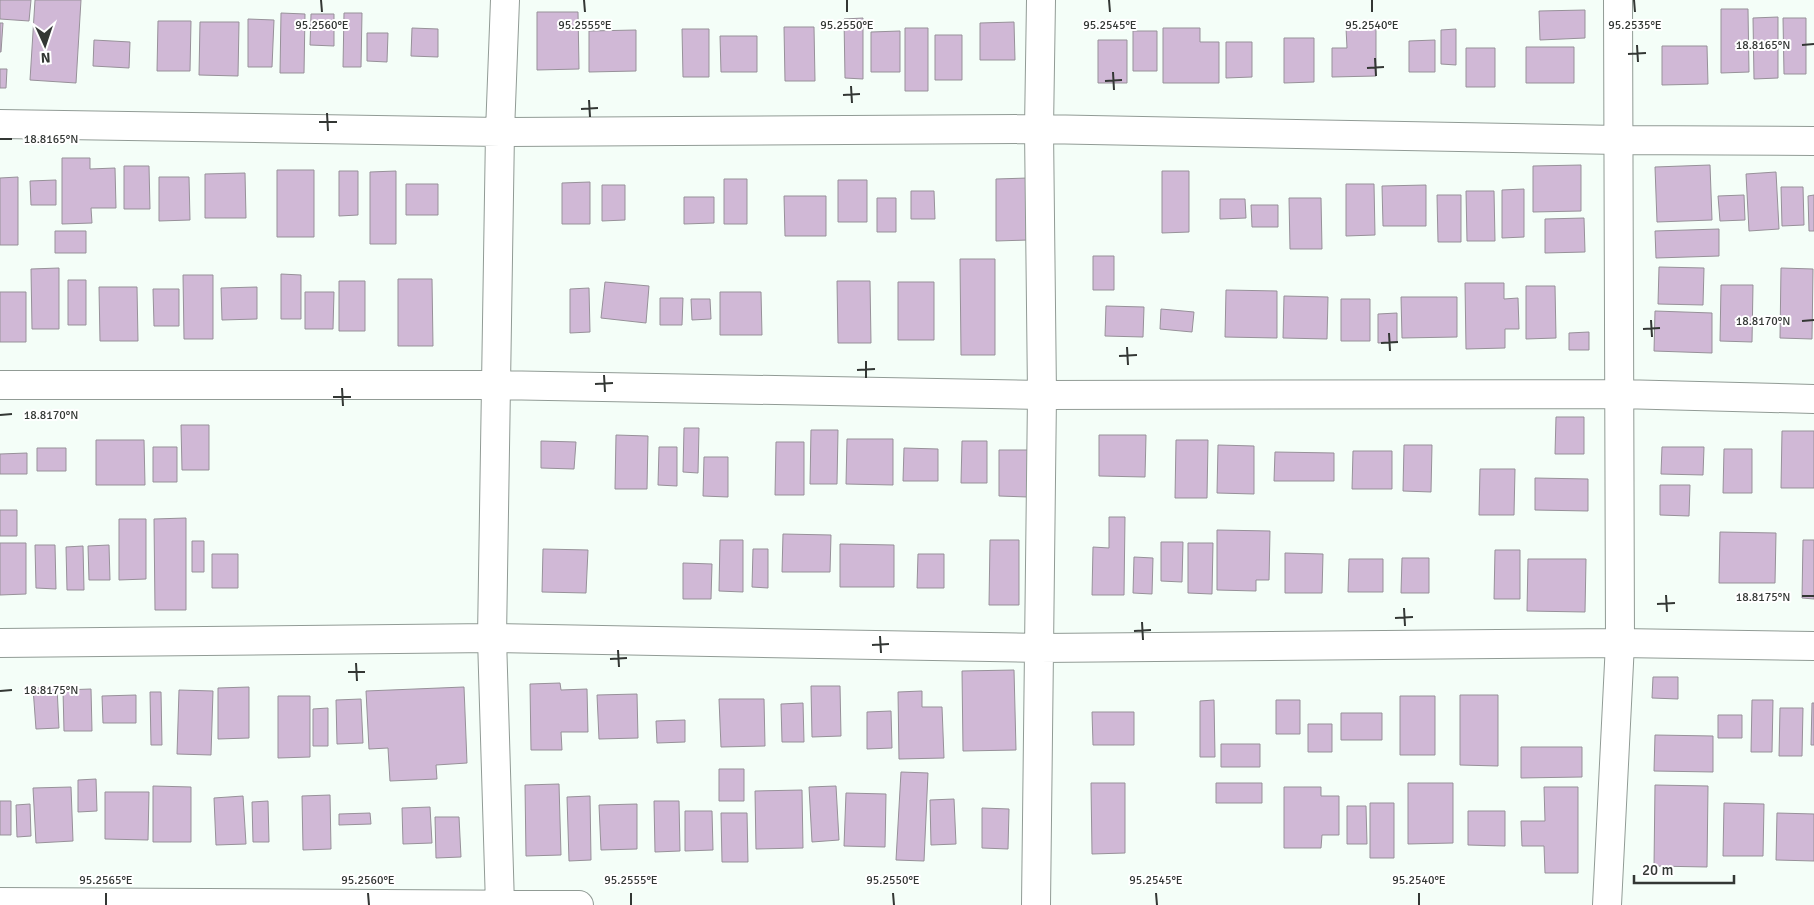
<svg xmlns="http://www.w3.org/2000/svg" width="1814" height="905" font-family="Signika,sans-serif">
<rect width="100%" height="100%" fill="#f4fef8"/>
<!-- building -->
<path fill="#d0b8d6" stroke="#979199" d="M0 0H31L29 21 0 19Z
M35 0H81L76 83 30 80Z
M1721 9H1748L1749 72 1721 73Z
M1585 10V38L1540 40 1539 11Z
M537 12H578L579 69 537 70Z
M281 13 305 14 304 73H280Z
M344 13H362L361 67H343Z
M311 14H334V46L310 45Z
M1778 17V78L1754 79 1753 18Z
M863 18V79L845 78 844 19Z
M1783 18H1806V74H1784Z
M248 19 274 20 272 67H248Z
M158 21H191L190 71H157Z
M200 22H239L238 76 199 75Z
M1014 22 1015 60H980V23Z
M0 23H3L1 52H0Z
M784 27H814L815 81H785Z
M1376 27V76L1332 77V48H1347L1346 28Z
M412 28 438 29V57L411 56Z
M905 28H928V91H905Z
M1163 28H1200V42H1219V83H1163Z
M682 29H709V77H683Z
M1456 29V65L1441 64V30Z
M636 30V71L589 72V31Z
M900 31V72H871V32Z
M1133 31H1157V71H1133Z
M367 33H388L387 62 367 61Z
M935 35H962V80H935Z
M720 36H757V72H721Z
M1284 38H1314V82L1284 83Z
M94 40 130 42 129 68 93 66Z
M1098 40H1127V83H1098Z
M1435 40V72H1409V41Z
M1226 42H1252V77L1226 78Z
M1662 46H1707L1708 84 1662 85Z
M1526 47H1574V83H1526Z
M1466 48H1495V87H1466Z
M0 69H7L6 88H0Z
M62 158H90V169L115 168 116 208H91L92 223 62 224Z
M1581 165V211L1533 212V166Z
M1710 165 1712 220 1657 222 1655 167Z
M124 166H149L150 209H124Z
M277 170H314V237H277Z
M339 171H358V215L339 216Z
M396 171V244H370V172Z
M1162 171H1189V232L1162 233Z
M1776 172 1779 229 1749 231 1746 174Z
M245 173 246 218H205V174Z
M18 177V245H0V178Z
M159 177H189L190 220 159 221Z
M1028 178V240L996 241V179Z
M724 179H747V224H724Z
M56 180V205H31L30 181Z
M838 180H867V222H838Z
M590 182V224H562V183Z
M406 184H438V215H406Z
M1346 184H1374L1375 235 1346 236Z
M602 185H625V220L602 221Z
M1426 185V226H1383L1382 186Z
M1781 187H1803L1804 225 1782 226Z
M1524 189V237L1502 238V190Z
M911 191H934L935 219H911Z
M1466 191H1494L1495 241H1467Z
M1437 195H1461V242H1438Z
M1744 195 1745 220 1720 221 1718 196Z
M1814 195V231H1809L1808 196Z
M784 196H826V236H785Z
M684 197H714V223L684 224Z
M877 198H896V232H877Z
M1289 198H1321L1322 249H1290Z
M1220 199H1245L1246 218 1220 219Z
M1251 205H1278V227H1252Z
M1584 218 1585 252 1545 253V219Z
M1719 229V256L1656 258 1655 231Z
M55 231H86V253H55Z
M1093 256H1114V290H1093Z
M960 259H995V355H961Z
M1659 267 1704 268 1703 305 1658 304Z
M59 268V329H32L31 269Z
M1781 268 1813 269 1812 339 1780 338Z
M281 274 301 275V319H281Z
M183 275H213V339H184Z
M398 279H432L433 346H398Z
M68 280H86V325H68Z
M339 281H365V331H339Z
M837 281H870L871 343H838Z
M605 282 649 286 646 323 601 318Z
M898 282H934V340H898Z
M1465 283H1504V299L1518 298 1519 329H1505V348L1466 349Z
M1721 285H1753L1752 342 1720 341Z
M1526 286H1555L1556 338 1526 339Z
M99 287H137L138 341H100Z
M257 287V319L222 320 221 288Z
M589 288 590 332 570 333V289Z
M153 289H179V326H154Z
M1226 290 1277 291V338L1225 337Z
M0 292H26V342H0Z
M305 292H334L333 329H305Z
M720 292H761L762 335H720Z
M1284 296 1328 297 1327 339 1283 338Z
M1401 297H1457V337L1402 338Z
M660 298H683L682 325H660Z
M691 299H710L711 319 692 320Z
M1341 299H1370V341H1341Z
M1106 306 1144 307 1143 337 1105 336Z
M1161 309 1194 312 1192 332 1160 329Z
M1655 311 1712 313V353L1654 351Z
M1397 313V342L1378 343V314Z
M1589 332V350H1569V333Z
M1556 417H1584V454H1555Z
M181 425H209V470H182Z
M684 428H699L698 473 683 472Z
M811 430H838L837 484H810Z
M1782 431H1814V488H1781Z
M616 435 648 436 647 489H615Z
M1099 435H1146L1145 477 1099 476Z
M847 439H893V485L846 484Z
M96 440H144L145 485H96Z
M1176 440H1208L1207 498H1175Z
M541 441 576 442 574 469 541 468Z
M962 441H987V483H961Z
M776 442H804V495H775Z
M1218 445 1254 446V494L1217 493Z
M1404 445H1432L1431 492 1403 491Z
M153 447H177V482H153Z
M659 447H677V486L658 485Z
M1662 447H1704L1703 475 1661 474Z
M37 448H66V471H37Z
M904 448 938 449V481H903Z
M1724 449H1752V493H1723Z
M999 450H1028V497L999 496Z
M1353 451H1392V489H1352Z
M1275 452 1334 453V481H1274Z
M27 453V474H0V454Z
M704 457H728V497L703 496Z
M1480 469H1515L1514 515H1479Z
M1535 478 1588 479V511L1535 510Z
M1660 485H1690L1689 516 1660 515Z
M0 510H17V536H0Z
M1109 517H1125L1124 595H1092L1093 547 1109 548Z
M186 518V610H155L154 519Z
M119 519H146V579L119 580Z
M1217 530 1270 531 1269 580H1256V591L1217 590Z
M1720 532 1776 533 1775 583H1719Z
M783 534 831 535 830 572H782Z
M720 540H743V592L719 591Z
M990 540H1019V605H989Z
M1803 540H1814V599L1802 598Z
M192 541H204V572H192Z
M1161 542H1183L1182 582 1161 581Z
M0 543H26V594L0 595Z
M1188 543H1213L1212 594 1188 593Z
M840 544 894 545V587H840Z
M35 545H55L56 589 36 588Z
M109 545 110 580H89L88 546Z
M83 546 84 590H67L66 547Z
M543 549 588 550 586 593 542 592Z
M753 549H768V588L752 587Z
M1495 550H1520V599H1494Z
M1285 553 1323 554 1322 593H1285Z
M212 554H238V588H212Z
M918 554H944V588H917Z
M1134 557 1153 558 1152 594 1133 593Z
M1402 558H1429V593H1401Z
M1349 559H1383V592H1348Z
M1528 559H1586L1585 612 1527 611Z
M683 563 712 564 711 599H683Z
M1014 670 1016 750 963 751 962 671Z
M1653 677H1678V699L1652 698Z
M560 683 561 690 587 689 588 732H561L562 750H531L530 684Z
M811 686H840L841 736 812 737Z
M57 687 59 728 36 729 33 688Z
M249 687V738L218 739V688Z
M464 687 467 763 436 765 437 779 390 781 388 748 369 749 366 691Z
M91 689 92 731H64L63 690Z
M179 690 213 691 211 755 177 754Z
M922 691V707H942L944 758 899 759 898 692Z
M150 692H161L162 745H151Z
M637 694 638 738 599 739 597 695Z
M136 695V723H103L102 696Z
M1460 695H1498V766L1460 765Z
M278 696H310V757L278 758Z
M1400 696H1435V755H1400Z
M361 699 363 743 337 744 336 700Z
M719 699H764L765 746 721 747Z
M1214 700 1215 757H1200V701Z
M1276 700H1300V734H1276Z
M1752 700H1773L1772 752H1751Z
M803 703 804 742H782L781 704Z
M1812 703H1814V745H1811Z
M328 708V746H313V709Z
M1780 708H1803L1802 756H1779Z
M891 711 892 748 867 749V712Z
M1092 712H1134V745H1093Z
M1341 713H1382V740H1341Z
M1718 715H1742V738H1718Z
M685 720V742L657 743 656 721Z
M1308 724H1332V752H1308Z
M1655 735 1713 736V772L1654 771Z
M1221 744H1260V767H1221Z
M1521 747H1582V777L1521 778Z
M719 769H744V801H719Z
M901 772 928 773 924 861 896 860Z
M96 779 97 811 78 812V780Z
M1091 783H1125V853L1092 854Z
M1216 783H1262V803H1216Z
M1408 783H1453V843L1408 844Z
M559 784 561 855 526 856 525 785Z
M1655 785 1708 786 1707 867 1654 866Z
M153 786 191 787V842H153Z
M836 786 839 840 812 842 809 787Z
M71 787 73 841 36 843 33 788Z
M1284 787H1321V796H1339V835H1322L1321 848H1284Z
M1544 787H1578V873H1545L1544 846H1522L1521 821H1545Z
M802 790 803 848 756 849 755 791Z
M105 792H149L148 840 105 839Z
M846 793 886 794 885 847 844 846Z
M330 795 331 849 303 850 302 796Z
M243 796 246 844 216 845 214 798Z
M590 796 591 860 569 861 567 797Z
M954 799 956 844 931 845 930 800Z
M0 801H11V835H0Z
M268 801 269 842H253L252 802Z
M654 801H679L680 851 655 852Z
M1370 803H1394V858H1370Z
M1724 803 1764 804 1763 856H1723Z
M30 804 31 836 17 837 16 805Z
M637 804V849L601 850 599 805Z
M1347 806H1366L1367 844H1347Z
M430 807 432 843 403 844 402 808Z
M982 808 1009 809 1008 849 982 848Z
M685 811H712L713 850 685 851Z
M1468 811H1505V846L1468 845Z
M370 813 371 824 339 825V814Z
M721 813H747L748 862H722Z
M1777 813 1814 814V861L1776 860Z
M435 817H459L461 857 436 858Z"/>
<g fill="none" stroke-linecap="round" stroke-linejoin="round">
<!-- minor casing -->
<g stroke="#919b95" stroke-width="30">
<path id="minor" d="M0 124 500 132 1039 129 1619 140 1814 141
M0 385H497L1042 395 1619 394 1814 399
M0 643 492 638 1040 648 1620 643 1814 646
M0 902 579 905
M500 905 492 638 500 132 505 0
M1036 905 1042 395 1039 129 1041 0
M1607 905 1620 643 1618 0"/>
</g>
<!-- minor -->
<use href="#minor" stroke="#fff" stroke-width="28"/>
</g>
<!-- ticks -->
<path fill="none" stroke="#333734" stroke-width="2" d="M321 0 322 12M584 0 585 12M847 0V12M1109 0 1110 12M1372 0V12M1634 0 1635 12M1637 45 1638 62M1802 45 1814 44M1628 54 1646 53M1375 58 1376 76M1367 68 1384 67M1113 72 1114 90M1105 81 1122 80M851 86 852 103M843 95 860 94M589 100 590 117M581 109 598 108M327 113 328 131M319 122H337M0 139H12M1651 320 1652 337M1802 321 1814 320M1643 329 1660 328M1389 333 1390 351M1381 343 1398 342M1127 347 1128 365M1119 356 1137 355M866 361V378M857 370 875 369M604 375 605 392M595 384 613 383M342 388 343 406M333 397H351M0 415 12 414M1666 595 1667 612M1802 596H1814M1657 604 1675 603M1404 608 1405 626M1395 618 1413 617M1142 622 1143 640M1134 631 1151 630M880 636 881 653M872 645 889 644M618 650 619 667M610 659 627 658M356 663 357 681M348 672H365M0 691 12 690M106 893V905M368 893 369 905M631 893V905M893 893 894 905M1156 893 1157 905M1419 893V905"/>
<g font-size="12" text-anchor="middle" fill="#333734" stroke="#fff" stroke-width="4" stroke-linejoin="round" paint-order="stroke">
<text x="322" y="29">95.2560°E</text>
<text x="585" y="29">95.2555°E</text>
<text x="847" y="29">95.2550°E</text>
<text x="1110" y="29">95.2545°E</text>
<text x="1372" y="29">95.2540°E</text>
<text x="1635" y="29">95.2535°E</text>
<text x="1763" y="49">18.8165°N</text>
<text x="51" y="143">18.8165°N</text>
<text x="1763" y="325">18.8170°N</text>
<text x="51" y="419">18.8170°N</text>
<text x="1763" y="601">18.8175°N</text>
<text x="51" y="694">18.8175°N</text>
<text x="106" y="884">95.2565°E</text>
<text x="368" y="884">95.2560°E</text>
<text x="631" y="884">95.2555°E</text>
<text x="893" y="884">95.2550°E</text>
<text x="1156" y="884">95.2545°E</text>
<text x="1419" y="884">95.2540°E</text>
</g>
<!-- north arrow -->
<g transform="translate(45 45) rotate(177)" stroke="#ffffff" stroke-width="4" paint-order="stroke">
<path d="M0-4L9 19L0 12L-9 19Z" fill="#333734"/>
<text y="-8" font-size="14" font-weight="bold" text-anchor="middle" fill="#333734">N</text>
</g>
<!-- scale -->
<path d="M1634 875v8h100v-8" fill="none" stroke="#333734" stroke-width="2.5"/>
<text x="1642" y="875" font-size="15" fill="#333734" stroke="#ffffff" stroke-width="4" paint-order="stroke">20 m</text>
</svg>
